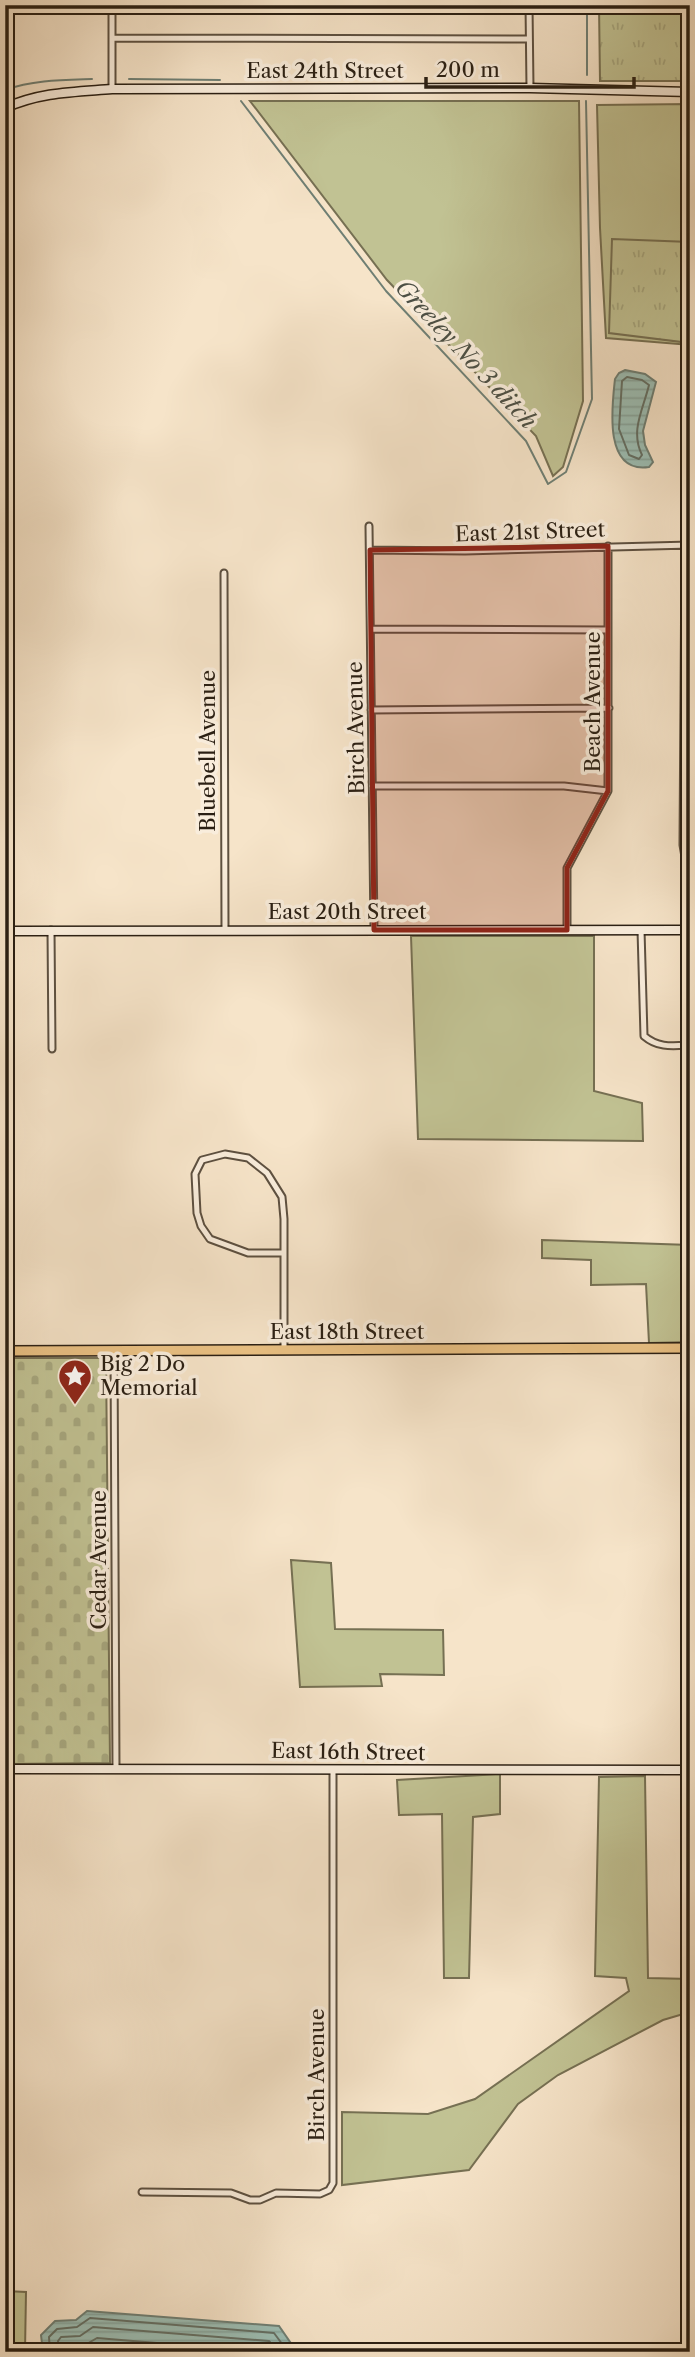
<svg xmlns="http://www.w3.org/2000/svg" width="695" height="2357" font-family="'Libre Caslon Text',serif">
<defs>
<pattern id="cemetery-stones" width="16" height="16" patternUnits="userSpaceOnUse" patternTransform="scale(1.75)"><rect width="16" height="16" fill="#c1c293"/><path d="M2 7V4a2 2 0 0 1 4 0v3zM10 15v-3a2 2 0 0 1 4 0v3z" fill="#a6a67e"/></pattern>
<pattern id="park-tufts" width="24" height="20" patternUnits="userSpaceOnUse" patternTransform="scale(1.75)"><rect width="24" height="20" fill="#c1c293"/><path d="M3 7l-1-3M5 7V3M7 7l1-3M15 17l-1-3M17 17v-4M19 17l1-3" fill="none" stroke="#a6a67e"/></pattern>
<pattern id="water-rules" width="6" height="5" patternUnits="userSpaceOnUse" patternTransform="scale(1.75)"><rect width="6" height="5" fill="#9dbfb5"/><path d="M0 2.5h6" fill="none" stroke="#87a49b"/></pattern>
</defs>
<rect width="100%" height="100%" fill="#f6e4c9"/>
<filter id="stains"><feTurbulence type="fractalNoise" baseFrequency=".00286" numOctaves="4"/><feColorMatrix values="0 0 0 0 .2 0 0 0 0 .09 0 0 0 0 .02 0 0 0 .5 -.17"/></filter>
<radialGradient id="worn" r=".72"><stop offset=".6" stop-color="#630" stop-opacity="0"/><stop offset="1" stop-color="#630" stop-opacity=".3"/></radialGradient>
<!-- grass -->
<path fill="#c1c293" stroke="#767053" stroke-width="2" d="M250 101H579L583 401 563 467 553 476 536 436 387 280Z
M690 104V345L606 338 600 228 597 105Z
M411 936H594V1091L642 1103 643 1141 418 1139Z
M542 1240 690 1245V1342L649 1343 646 1284 591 1285V1260L542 1258Z
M291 1560 331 1563 335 1629 443 1630 444 1675 380 1674 382 1686 300 1687Z
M500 1774V1814L473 1817 469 1978H444L442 1814 399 1815 397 1780Z
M645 1776 648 1978 690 1979V2012L663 2020 558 2075 518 2104 469 2170 342 2185V2112L428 2114 475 2099 629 1991 626 1978 595 1976 599 1777Z
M5 2291 26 2292 25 2352H5Z"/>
<!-- cemetery -->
<path fill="url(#cemetery-stones)" stroke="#767053" stroke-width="2" d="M106 1358 110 1763 5 1764V1358Z"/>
<!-- park -->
<path fill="url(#park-tufts)" stroke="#767053" stroke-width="2" d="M599 5H690V81H600Z
M612 239 690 242V343L609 333Z"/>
<!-- water -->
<path fill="url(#water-rules)" stroke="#6f7f74" stroke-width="2" d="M625 370 645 374 656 382 643 431 645 445 653 462 649 467C603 474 612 406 615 379L619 373Z
M87 2311 279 2326 295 2349 310 2345 311 2352H43L41 2335 55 2321 76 2320Z"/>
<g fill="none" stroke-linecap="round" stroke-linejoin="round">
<!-- shore -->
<path stroke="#646f64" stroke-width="2" d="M627 377 642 380 649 385C643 410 630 431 642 455L639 459 629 455 619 429 622 381Z
M50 2352 49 2337 57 2329 77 2327 90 2318 274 2333 288 2352
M59 2352 58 2341 61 2337 80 2336 93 2327 269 2341 278 2352
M69 2352 71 2347 85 2345 97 2338 264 2352"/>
<!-- stream -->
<path stroke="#6f7f74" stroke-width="2" d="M587 75V5
M129 79 220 80
M5 90C33 80 62 80 92 79
M241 101 386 291 526 441 548 484 566 472 592 399 586 101"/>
<!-- street casing -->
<g stroke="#5d5040" stroke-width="9">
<path id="street" d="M112 5V89
M529 5 530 88
M112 38 529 39
M369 526 374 930
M685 545 683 845 685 857 690 858
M370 550 465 551 690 545
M224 573 225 930
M371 629 608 630
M371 710 609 708
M372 786H564L608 791
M51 930 52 1049
M567 930V868L608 791V546
M641 930 644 1036C658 1048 672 1046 690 1045
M284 1350V1219L282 1197 267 1173 248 1158 225 1154 202 1160 195 1174 197 1213 201 1226 210 1239 248 1253H284
M114 1351 116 1769
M142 2192 231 2193 250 2200H260L276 2193 320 2194 329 2190 333 2183V1769"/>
</g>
<!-- secondary casing -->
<g stroke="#2a1f13" stroke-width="11">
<path id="secondary" d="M5 108C40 92 74 92 112 89L530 88 690 92
M5 931 690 930
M5 1769 690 1770"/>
</g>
<!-- primary casing -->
<g stroke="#2a1f13" stroke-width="12">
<path id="primary" d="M5 1351 690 1348"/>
</g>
<!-- street -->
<use href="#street" stroke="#f9eddc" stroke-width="5"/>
<!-- secondary -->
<use href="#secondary" stroke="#f9eddc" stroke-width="8"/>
<!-- primary -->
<use href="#primary" stroke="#ebc284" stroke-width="9"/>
</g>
<!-- marked area -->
<path fill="#8f2418" fill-opacity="0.2" stroke="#8f2418" stroke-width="5" stroke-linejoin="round" d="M608 546V791L567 868V930H374L370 550Z"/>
<!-- icons -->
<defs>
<g id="sight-pin" transform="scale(1.75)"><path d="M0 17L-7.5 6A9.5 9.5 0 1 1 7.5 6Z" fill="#8f2418" stroke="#f9eddc"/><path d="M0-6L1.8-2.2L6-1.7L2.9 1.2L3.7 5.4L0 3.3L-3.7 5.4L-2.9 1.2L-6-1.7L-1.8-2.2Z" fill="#fff"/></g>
</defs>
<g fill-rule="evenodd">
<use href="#sight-pin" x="75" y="1376"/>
</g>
<g text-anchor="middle" stroke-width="7" stroke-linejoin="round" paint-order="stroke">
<!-- street labels -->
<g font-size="21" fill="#2a1f13" stroke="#f9eddc">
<text x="325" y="78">East 24th Street</text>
<text transform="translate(530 532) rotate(-2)" y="7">East 21st Street</text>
<text transform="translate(593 702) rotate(-90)" y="7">Beach Avenue</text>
<text transform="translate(356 728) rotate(-91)" y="7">Birch Avenue</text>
<text transform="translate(208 751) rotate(-90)" y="7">Bluebell Avenue</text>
<text x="347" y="919">East 20th Street</text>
<text x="347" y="1339">East 18th Street</text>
<text transform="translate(99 1560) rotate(-90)" y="7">Cedar Avenue</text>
<text transform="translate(348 1752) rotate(1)" y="7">East 16th Street</text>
<text transform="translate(317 2075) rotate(-90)" y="7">Birch Avenue</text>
</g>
<!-- poi labels -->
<g font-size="21" fill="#2a1f13" stroke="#f9eddc" text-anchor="start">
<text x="100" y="1371">Big 2 Do<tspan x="100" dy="24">Memorial</tspan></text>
</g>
<!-- water labels -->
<g font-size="23" font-style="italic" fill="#4c4f44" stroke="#f9eddc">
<text transform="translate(466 354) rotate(47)" y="8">Greeley No 3 ditch</text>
</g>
</g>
<!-- margin -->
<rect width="695" height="2357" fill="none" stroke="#f6e4c9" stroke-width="28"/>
<rect x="7" y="7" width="681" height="2343" fill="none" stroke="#2a1f13" stroke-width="3.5"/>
<rect x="14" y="14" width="667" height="2329" fill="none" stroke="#2a1f13" stroke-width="2"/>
<!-- scale -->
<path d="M426 77v10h208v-10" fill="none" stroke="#2a1f13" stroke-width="3.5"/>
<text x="436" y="77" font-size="21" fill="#2a1f13" stroke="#f9eddc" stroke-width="5" paint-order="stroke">200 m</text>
<rect width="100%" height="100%" filter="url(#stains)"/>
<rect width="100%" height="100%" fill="url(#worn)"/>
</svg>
